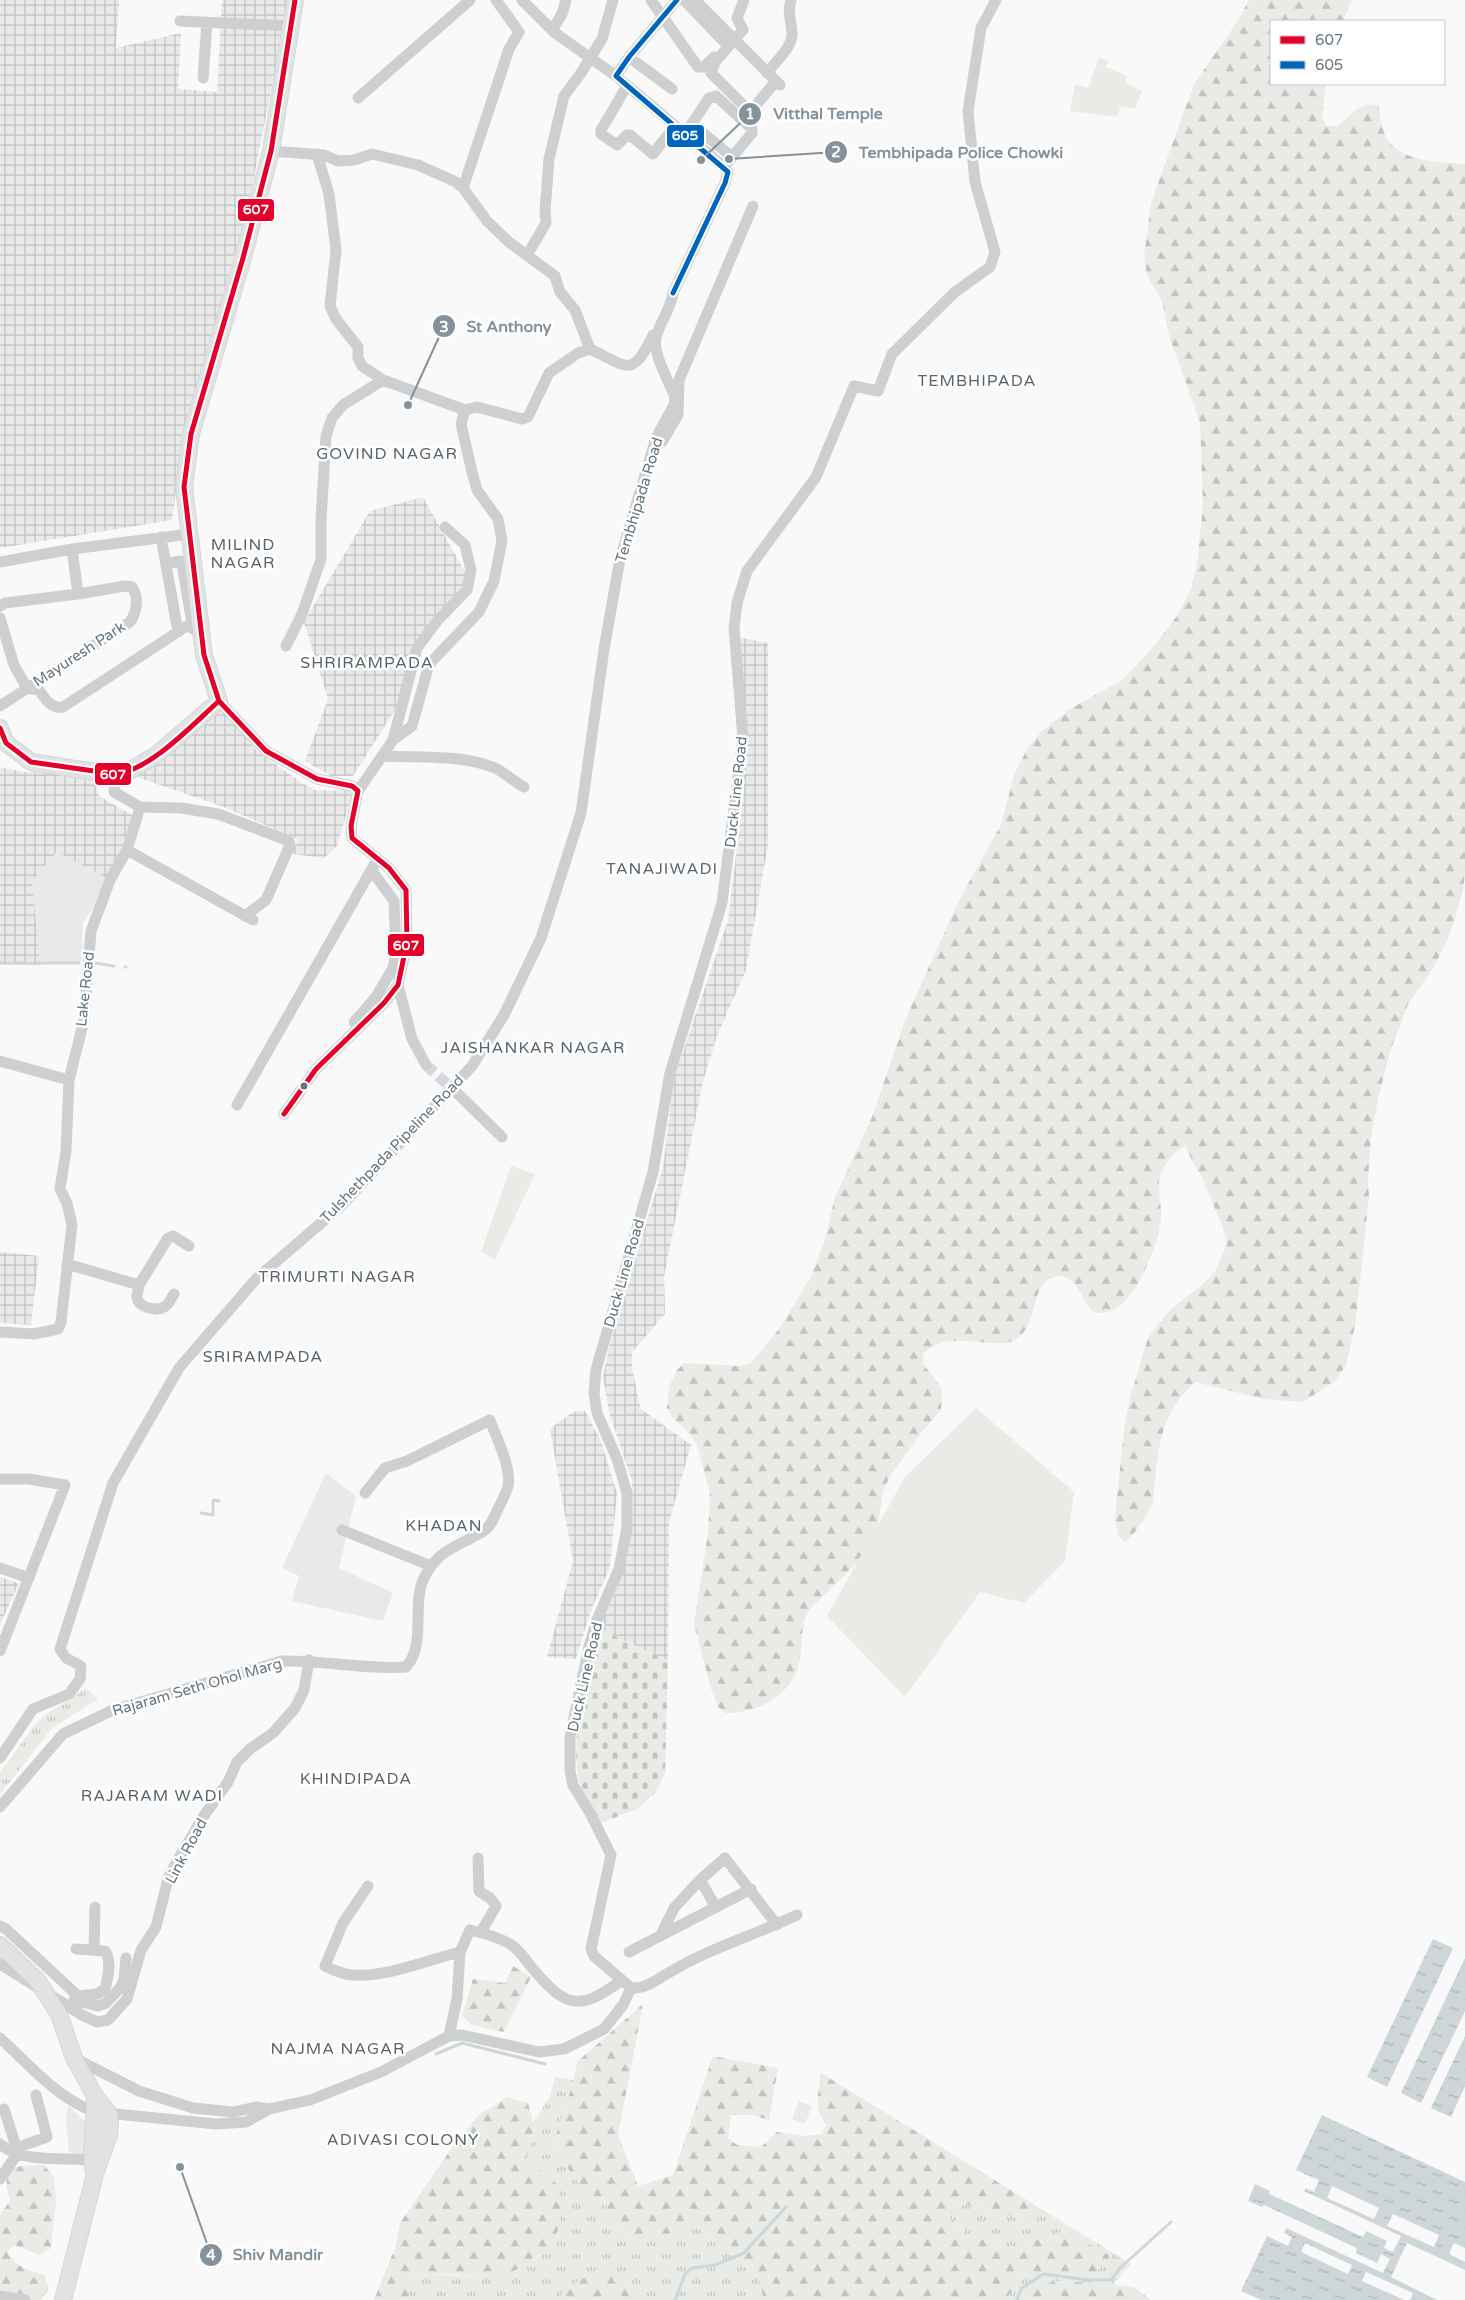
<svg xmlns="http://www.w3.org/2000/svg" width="1465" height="2300" font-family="'Varela Round',sans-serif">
<defs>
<pattern id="industrial-grid" width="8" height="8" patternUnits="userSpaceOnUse" patternTransform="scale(1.25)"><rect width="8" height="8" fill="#e8e9e9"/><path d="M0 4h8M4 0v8" fill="none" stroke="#c0c1c2"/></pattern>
<pattern id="grass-tufts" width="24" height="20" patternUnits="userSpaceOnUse" patternTransform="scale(1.25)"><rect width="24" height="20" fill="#e8ebe6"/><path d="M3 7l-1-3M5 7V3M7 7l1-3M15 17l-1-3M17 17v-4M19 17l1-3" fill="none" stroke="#c0c3c0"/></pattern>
<pattern id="forest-firs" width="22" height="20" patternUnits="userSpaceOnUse" patternTransform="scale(1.25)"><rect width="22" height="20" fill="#e8ebe6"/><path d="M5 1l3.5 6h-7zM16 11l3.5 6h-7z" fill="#c0c3c0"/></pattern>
<pattern id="cemetery-stones" width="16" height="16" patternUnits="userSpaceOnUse" patternTransform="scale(1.25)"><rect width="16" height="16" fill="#e8ebe6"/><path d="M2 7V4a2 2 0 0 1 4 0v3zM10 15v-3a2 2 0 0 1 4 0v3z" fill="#c0c3c0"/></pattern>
<pattern id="water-ripples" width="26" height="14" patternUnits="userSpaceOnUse" patternTransform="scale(1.25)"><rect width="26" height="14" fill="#ced6d9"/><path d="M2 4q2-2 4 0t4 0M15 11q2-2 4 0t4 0" fill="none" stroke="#abb2b5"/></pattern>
</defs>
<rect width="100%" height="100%" fill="#f9f9f9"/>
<!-- built -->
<path fill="#e8e9e9" d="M57 851 111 880 83 923 82 961 72 963 39 961 32 881Z
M326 1473 356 1496 339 1568 393 1593 383 1621 292 1601 299 1576 282 1568Z
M68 2105 88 2124V2156L69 2152 66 2120Z"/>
<!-- industrial -->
<path fill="url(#industrial-grid)" d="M0 0H119L116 48 181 33 178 89 217 92 222 0H286V14L248 208 184 431 172 520 0 548Z
M423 497 470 581 420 637 395 710 353 776H331L305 761 328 699 304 622 370 511Z
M738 637 768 643V845L746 970 717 1036 703 1081 664 1277 665 1314 632 1352V1369L641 1409 691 1445 669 1523 668 1661 598 1628 616 1592 626 1560 633 1510 632 1481 609 1412 603 1377 610 1343 663 1167 674 1078 728 920 744 790V703Z
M219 712 228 714 256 750 302 783 315 790 350 791 352 795 337 846 324 858 292 854 298 839 221 806 131 775Z
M0 767 23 772H51L94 777 99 796 132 815 111 880 57 852 32 881 40 965 0 964Z
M0 1252 39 1256 31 1325 0 1323Z
M585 1411 601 1441 617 1493 610 1567 590 1613 576 1659 547 1657 573 1561 550 1429 573 1412Z
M0 1577 19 1583 0 1625Z"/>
<!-- grass -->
<path fill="url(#grass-tufts)" d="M86 1688 98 1699 52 1728 0 1794V1773L33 1727 44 1716Z
M555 2077 574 2080 554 2141 559 2156 602 2199 628 2237 697 2226 712 2240 744 2264 759 2279 764 2300H631L624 2281 561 2294V2300H413L407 2292V2282C430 2268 458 2279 483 2277 504 2275 522 2267 540 2256L533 2167 526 2160 535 2130 533 2123 550 2096Z
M1030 2202 1131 2264 1113 2284 1056 2281 1032 2288 1027 2300H1005L1026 2272H1095L1043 2236 1020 2249 969 2235 946 2214 947 2204 974 2205 1019 2218 1029 2212Z"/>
<!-- forest -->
<path fill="url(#forest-firs)" d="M1249 0H1352L1343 21H1271V84H1326L1322 118 1327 126H1337C1353 116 1357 102 1378 105 1381 116 1382 135 1390 143 1408 163 1441 162 1465 164V873L1463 891 1450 934 1434 967 1408 1004 1390 1052 1378 1099 1371 1137 1368 1178 1369 1197 1355 1326 1346 1365 1334 1382 1303 1402 1263 1399 1195 1382C1157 1416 1158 1455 1153 1502 1146 1517 1138 1531 1125 1542L1118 1535 1115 1517 1124 1430 1130 1398 1148 1338 1169 1311 1202 1285 1216 1270 1227 1243 1223 1228 1202 1177 1192 1161 1186 1146C1176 1150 1165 1162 1161 1173 1156 1188 1162 1204 1161 1219 1158 1244 1137 1301 1111 1311 1105 1314 1100 1313 1093 1312 1082 1301 1075 1270 1053 1277 1030 1285 1039 1322 1018 1338 995 1354 952 1326 923 1354V1364L942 1388 941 1410 921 1433 890 1476 883 1491 877 1531 870 1550 808 1611C800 1628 803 1646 799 1664 791 1696 756 1714 725 1713L718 1707 711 1689 694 1624 708 1534 710 1494 697 1445 692 1436 672 1417 667 1408 669 1387 677 1370 684 1363 740 1366 751 1363 779 1329 811 1277 825 1239 835 1197 872 1117 906 1018 959 900 1001 825 1014 775 1028 747 1043 730 1072 708 1122 680 1149 652 1177 616 1191 589 1197 565 1203 505 1200 422 1170 339 1162 301 1147 275 1144 256 1151 203 1194 84 1237 22Z
M513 1966 531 1977 504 2032 472 2025 462 2016 473 1979 505 1983Z
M643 2004 618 2135 638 2186 673 2175 713 2056 778 2068 769 2120 751 2115H731L728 2138 737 2145 761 2147 777 2132 804 2136 822 2134 826 2125C814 2108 818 2093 821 2073L1030 2202 1029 2212 1019 2218 974 2205 948 2204 946 2214 969 2235 1020 2249 1043 2236 1065 2231 1109 2255 1108 2263 1095 2272H1026L1005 2300H764L759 2279 744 2264 712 2240 697 2226 647 2238 628 2237 602 2199 590 2198 559 2156 554 2141 574 2080 577 2062Z
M507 2097 528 2103 535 2130 526 2160 557 2184C558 2193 563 2217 560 2225 549 2257 512 2279 478 2277 456 2276 427 2269 407 2282V2292L413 2300H374L395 2248 400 2223 454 2145 478 2116Z
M44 2165 54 2177 56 2201 51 2248 40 2255 14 2245 7 2252C15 2266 28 2271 44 2274L49 2288 41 2300H0V2215L10 2201C0 2164 12 2166 44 2165Z
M610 2269 624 2281 631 2300H561V2294C576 2280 591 2274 610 2269Z
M1056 2281 1113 2284 1135 2288 1151 2300H1027L1031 2288Z"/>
<!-- cemetery -->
<path fill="url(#cemetery-stones)" d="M598 1628 668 1661 665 1773 656 1792 637 1809 601 1823C594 1811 584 1796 580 1783 568 1739 588 1672 598 1628Z"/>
<!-- park -->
<path fill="#e8ebe6" d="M1099 58 1108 61 1106 67 1128 76 1125 83 1142 91 1135 109 1120 106 1118 117 1070 111 1075 84 1088 88Z
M511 1166 535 1174 495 1259 481 1252Z
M976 1408 1074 1492 1065 1561 1024 1603 980 1592 905 1697 827 1616 905 1477Z
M799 2101 812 2106 805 2124 792 2119Z"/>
<!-- water -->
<path fill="url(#water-ripples)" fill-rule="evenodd" d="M1433 1939 1453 1948 1387 2087 1367 2077Z
M1465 1958V2011L1421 2103 1401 2093Z
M1465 2036V2086L1451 2117 1431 2108Z
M1322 2115 1465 2182V2248L1454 2243 1449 2254 1465 2262V2270L1407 2243 1391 2277 1437 2300H1410L1413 2293 1366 2272 1362 2281 1404 2300H1261L1241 2291 1267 2236 1288 2246 1292 2237 1284 2233 1286 2228 1383 2273 1390 2259 1381 2254 1377 2263 1356 2253 1357 2248 1264 2205 1262 2207 1248 2201 1255 2184 1270 2191 1269 2194 1276 2197 1363 2237 1366 2231 1387 2241 1384 2248 1393 2252 1401 2236 1304 2191 1306 2188 1314 2192 1319 2180 1296 2170ZM1332 2186 1379 2208 1374 2219 1327 2198ZM1393 2214 1439 2235 1434 2247 1387 2226ZM1305 2243 1352 2265 1348 2274 1301 2252Z"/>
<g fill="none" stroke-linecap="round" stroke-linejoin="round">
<!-- stream -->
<path stroke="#ced6d9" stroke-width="3" d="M0 963H79
M95 963 114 966
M125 967H126
M201 1513 213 1515V1500L219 1501
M436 2054 462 2043 545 2064
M675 2300 685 2274 692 2268 715 2265 744 2253 786 2207
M1017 2300 1021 2289 1043 2274 1089 2280H1111L1120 2268 1171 2222"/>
<!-- street-tunnel -->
<path stroke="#d4d8dc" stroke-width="11" stroke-dasharray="11 5.5" stroke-linecap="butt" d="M426 1065 457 1093"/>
<!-- secondary casing -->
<g stroke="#d5d6d7" stroke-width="18">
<path id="secondary" d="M0 728 6 743 31 762 75 769 115 774 126 773 156 755 219 701 204 655 184 487 191 434 243 258 271 151 295 0
M0 1945 37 1980 59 2014 74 2058 95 2096 109 2114 110 2123 109 2135 95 2174 63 2300
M94 2172 92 2160 95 2096"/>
</g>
<!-- street -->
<path stroke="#cecfd0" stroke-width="11" d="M522 0 555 33 616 76
M651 0 698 67H704L714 57
M684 0 727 45
M695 0 780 85
M744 0 737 18 743 30 715 62 711 73 748 110H752L776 81
M180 21 292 26
M552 30 562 14 566 0
M629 57 672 89
M767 73C775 62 794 46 792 32 791 18 787 14 791 0
M203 78 207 22
M627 86 601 130V134L617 145 627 135H630L653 154 675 126
M358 98 470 0
M692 124 732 157
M685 134 709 98 716 96 752 129V133L724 167
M271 151 324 155 338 161 354 160 372 154 418 165 456 182 463 188 487 221 510 243 555 276 560 292 575 310 590 349C628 367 632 379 653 335
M317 154 329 194 336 250 330 306 336 319 358 347V358L362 366 383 380
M463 188 509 49 519 32 496 0
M527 255 546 223 545 211 549 159 564 96 581 73 602 39 613 0
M465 410 477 407 522 419 528 417 549 373 578 353 590 349
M662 442 678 415 679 380 753 206
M161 537 178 632
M0 562 72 549 190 534
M166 564 180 561 182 564 193 629
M0 606 5 603 78 594 72 549
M0 618 14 665 27 688 39 690C45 699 51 709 63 707L199 618
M286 646 302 614 321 559V520L326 436 332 418 343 405 383 380 465 410
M219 701 266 751 317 779 352 786 358 791
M0 706 130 622C137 612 139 597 132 587L125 586 78 594
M393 740 417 648 438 620 467 590 471 570 465 545 445 527
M382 756C418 758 461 754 495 768 502 771 515 782 524 787
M140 807 181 808 218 814 289 841 290 845 266 900 245 916
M127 850 253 920
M354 1022 376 997 393 968 396 955 394 901 372 871
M0 1061 69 1080
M426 1065 412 1039 398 985 407 942 406 890 389 868 352 838 351 826 358 791 393 740 412 726 428 668 432 661 479 612 494 581 502 541 498 519 477 490 472 472 461 424 465 410
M457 1093 502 1137
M237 1105 377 860
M284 1114 316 1069 384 1003 398 985
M67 1264 139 1285 168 1238 173 1236 189 1246
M139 1285C139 1289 137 1293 137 1297 138 1307 156 1312 164 1307 169 1305 171 1298 174 1294
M0 1332 34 1334 58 1329 61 1322 72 1225 67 1203 60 1189 66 1151 69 1080 84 1020 91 931 110 880 127 850 140 807 114 792 115 774
M0 1479H29L65 1485 0 1651
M342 1530 431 1566
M0 1568 29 1578
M0 1758 33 1709 69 1694 80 1679 81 1666 66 1658 60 1649 113 1483 179 1368 256 1279 342 1205 472 1066 504 1015 541 938 581 813 604 649 620 559 656 438 674 405 675 397C669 382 652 352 656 337 661 320 670 311 673 293L725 183 728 172 724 167 616 76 629 57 677 0
M0 1807 63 1734 113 1710 282 1661C324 1660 365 1670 406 1667 427 1644 411 1605 424 1578 438 1549 457 1547 482 1532 490 1528 494 1518 497 1511 501 1503 506 1494 508 1486 512 1468 496 1437 490 1420L407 1461 385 1468 365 1493
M478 1858 479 1891 490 1898 496 1906 481 1932
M700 1880 716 1907
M368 1886 343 1923 325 1966C335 1971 344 1975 354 1975 387 1977 428 1960 460 1952
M0 1926 6 1929 78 1996 97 1994 105 1989C108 1978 112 1961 105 1951L76 1949
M661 1935 674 1908 700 1880 725 1858 777 1925
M94 1950 95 1907
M629 1952 751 1889
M0 1964 82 2015 97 2022 108 2020 127 1999 141 1950 156 1927 168 1879 175 1865 203 1817 228 1782 237 1762 250 1749 273 1733 295 1708 304 1690 309 1660
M631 1988 594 1956 591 1949 611 1855 590 1813 573 1785 570 1771V1737L589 1646 597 1620 619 1569 627 1527V1493L617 1459 597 1413 594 1393 596 1370 653 1172 670 1073 722 903 743 738 734 628 737 603 747 571 816 477 854 386 878 391 892 354 955 292 990 267 995 252 975 182 968 111 981 28 996 0
M631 1988C646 1989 658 1979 670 1972 710 1948 755 1935 797 1915
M74 2000 98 2006 106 2003 120 1988 124 1979 126 1958
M449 2036 457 1999 460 1952 470 1930C483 1933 502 1938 513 1946 521 1952 527 1962 533 1969 567 2009 580 2011 622 1980
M0 2038C29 2064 57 2099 96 2112L216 2124 246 2122 269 2109
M74 2058 139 2091 193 2108 233 2112 256 2107 269 2109 310 2100 381 2072 449 2036 462 2035 539 2052 564 2049 604 2029 623 2005 631 1988
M0 2144C24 2165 69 2156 98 2161
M16 2148 47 2137 36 2095
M0 2179 18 2153 4 2109
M0 2296 25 2300"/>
<!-- secondary -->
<use href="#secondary" stroke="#e1e2e2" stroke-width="16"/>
<!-- bus-1 casing -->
<g stroke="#fff" stroke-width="9">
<path id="bus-1" d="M0 728 6 743 31 762 115 774C150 771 193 724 219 701
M284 1114 316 1069 384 1003 398 985 407 942 406 890 389 868 352 838 351 826 358 791 352 786 317 779 266 751 219 701 204 655 184 487 191 434 243 258 271 151 295 0"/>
</g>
<!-- bus-2 casing -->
<g stroke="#fff" stroke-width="9">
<path id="bus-2" d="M673 293 725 183 728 172 616 76 629 57 677 0"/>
</g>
<!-- bus-1 -->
<use href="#bus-1" stroke="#e4002b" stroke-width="5"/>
<!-- bus-2 -->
<use href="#bus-2" stroke="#0065bd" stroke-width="5"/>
</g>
<!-- markers -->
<circle fill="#657683" stroke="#fff" stroke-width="2" cx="304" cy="1086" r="4.5"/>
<g text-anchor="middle" stroke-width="5" stroke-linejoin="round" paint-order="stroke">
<!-- street labels -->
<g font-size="15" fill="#657683" stroke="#fff">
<text transform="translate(639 500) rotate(-73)" y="5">Tembhipada Road</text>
<text transform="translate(79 654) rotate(-33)" y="5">Mayuresh Park</text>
<text transform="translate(736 792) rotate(-84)" y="5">Duck Line Road</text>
<text transform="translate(85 989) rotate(-84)" y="5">Lake Road</text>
<text transform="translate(392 1149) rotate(-46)" y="5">Tulshethpada Pipeline Road</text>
<text transform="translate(624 1273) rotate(-74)" y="5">Duck Line Road</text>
<text transform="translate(585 1677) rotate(-77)" y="5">Duck Line Road</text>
<text transform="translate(197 1687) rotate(-16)" y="5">Rajaram Seth Ohol Marg</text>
<text transform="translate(186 1851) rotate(-62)" y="5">Link Road</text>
</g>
<!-- neighbourhood labels -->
<g font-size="16" letter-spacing="1" fill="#57646e" stroke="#fff">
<text x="977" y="386">TEMBHIPADA</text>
<text x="387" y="459">GOVIND NAGAR</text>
<text x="243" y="550">MILIND<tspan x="243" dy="18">NAGAR</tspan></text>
<text x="367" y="668">SHRIRAMPADA</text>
<text x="662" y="874">TANAJIWADI</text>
<text x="533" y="1053">JAISHANKAR NAGAR</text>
<text x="337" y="1282">TRIMURTI NAGAR</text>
<text x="263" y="1362">SRIRAMPADA</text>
<text x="444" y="1531">KHADAN</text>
<text x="356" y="1784">KHINDIPADA</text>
<text x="152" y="1801">RAJARAM WADI</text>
<text x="338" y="2054">NAJMA NAGAR</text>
<text x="403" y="2145">ADIVASI COLONY</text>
</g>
</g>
<!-- callouts -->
<path fill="none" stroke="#84929c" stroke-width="2" d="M701 160L750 114M729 159L836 152M408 405L444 326M180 2167L211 2255"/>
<g fill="#84929c" stroke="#fff" stroke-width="2">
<circle cx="701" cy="160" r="5"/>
<circle cx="729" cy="159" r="5"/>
<circle cx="408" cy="405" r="5"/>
<circle cx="180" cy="2167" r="5"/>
<circle cx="750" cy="114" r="12"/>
<circle cx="836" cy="152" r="12"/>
<circle cx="444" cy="326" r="12"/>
<circle cx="211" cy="2255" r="12"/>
</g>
<g font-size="15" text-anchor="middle" font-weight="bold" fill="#fff">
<text x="750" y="119">1</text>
<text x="836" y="157">2</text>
<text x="444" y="332">3</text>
<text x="211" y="2260">4</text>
</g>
<g font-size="16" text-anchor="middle" font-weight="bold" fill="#84929c" stroke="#fff" stroke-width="5" stroke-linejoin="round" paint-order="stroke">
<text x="828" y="119">Vitthal Temple</text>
<text x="961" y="158">Tembhipada Police Chowki</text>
<text x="509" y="332">St Anthony</text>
<text x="278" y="2260">Shiv Mandir</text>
</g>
<g stroke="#fff" stroke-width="2">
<rect x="666" y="124" width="39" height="24" rx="5" fill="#0065bd"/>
<rect x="237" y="198" width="38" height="24" rx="5" fill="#e4002b"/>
<rect x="94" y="762" width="38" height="24" rx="5" fill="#e4002b"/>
<rect x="387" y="933" width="38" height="24" rx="5" fill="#e4002b"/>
</g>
<g font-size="14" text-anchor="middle" font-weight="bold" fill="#fff">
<text x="685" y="140">605</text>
<text x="256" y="214">607</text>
<text x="113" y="779">607</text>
<text x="406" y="950">607</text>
</g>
<!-- legend -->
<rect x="1270" y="20" width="175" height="65" fill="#ffffff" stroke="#c1c8cd"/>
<rect x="1280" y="36" width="25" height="8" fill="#e4002b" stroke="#c1c8cd"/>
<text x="1315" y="45" font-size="15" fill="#657683">607</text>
<rect x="1280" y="61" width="25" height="8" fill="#0065bd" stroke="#c1c8cd"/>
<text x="1315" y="70" font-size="15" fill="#657683">605</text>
</svg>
